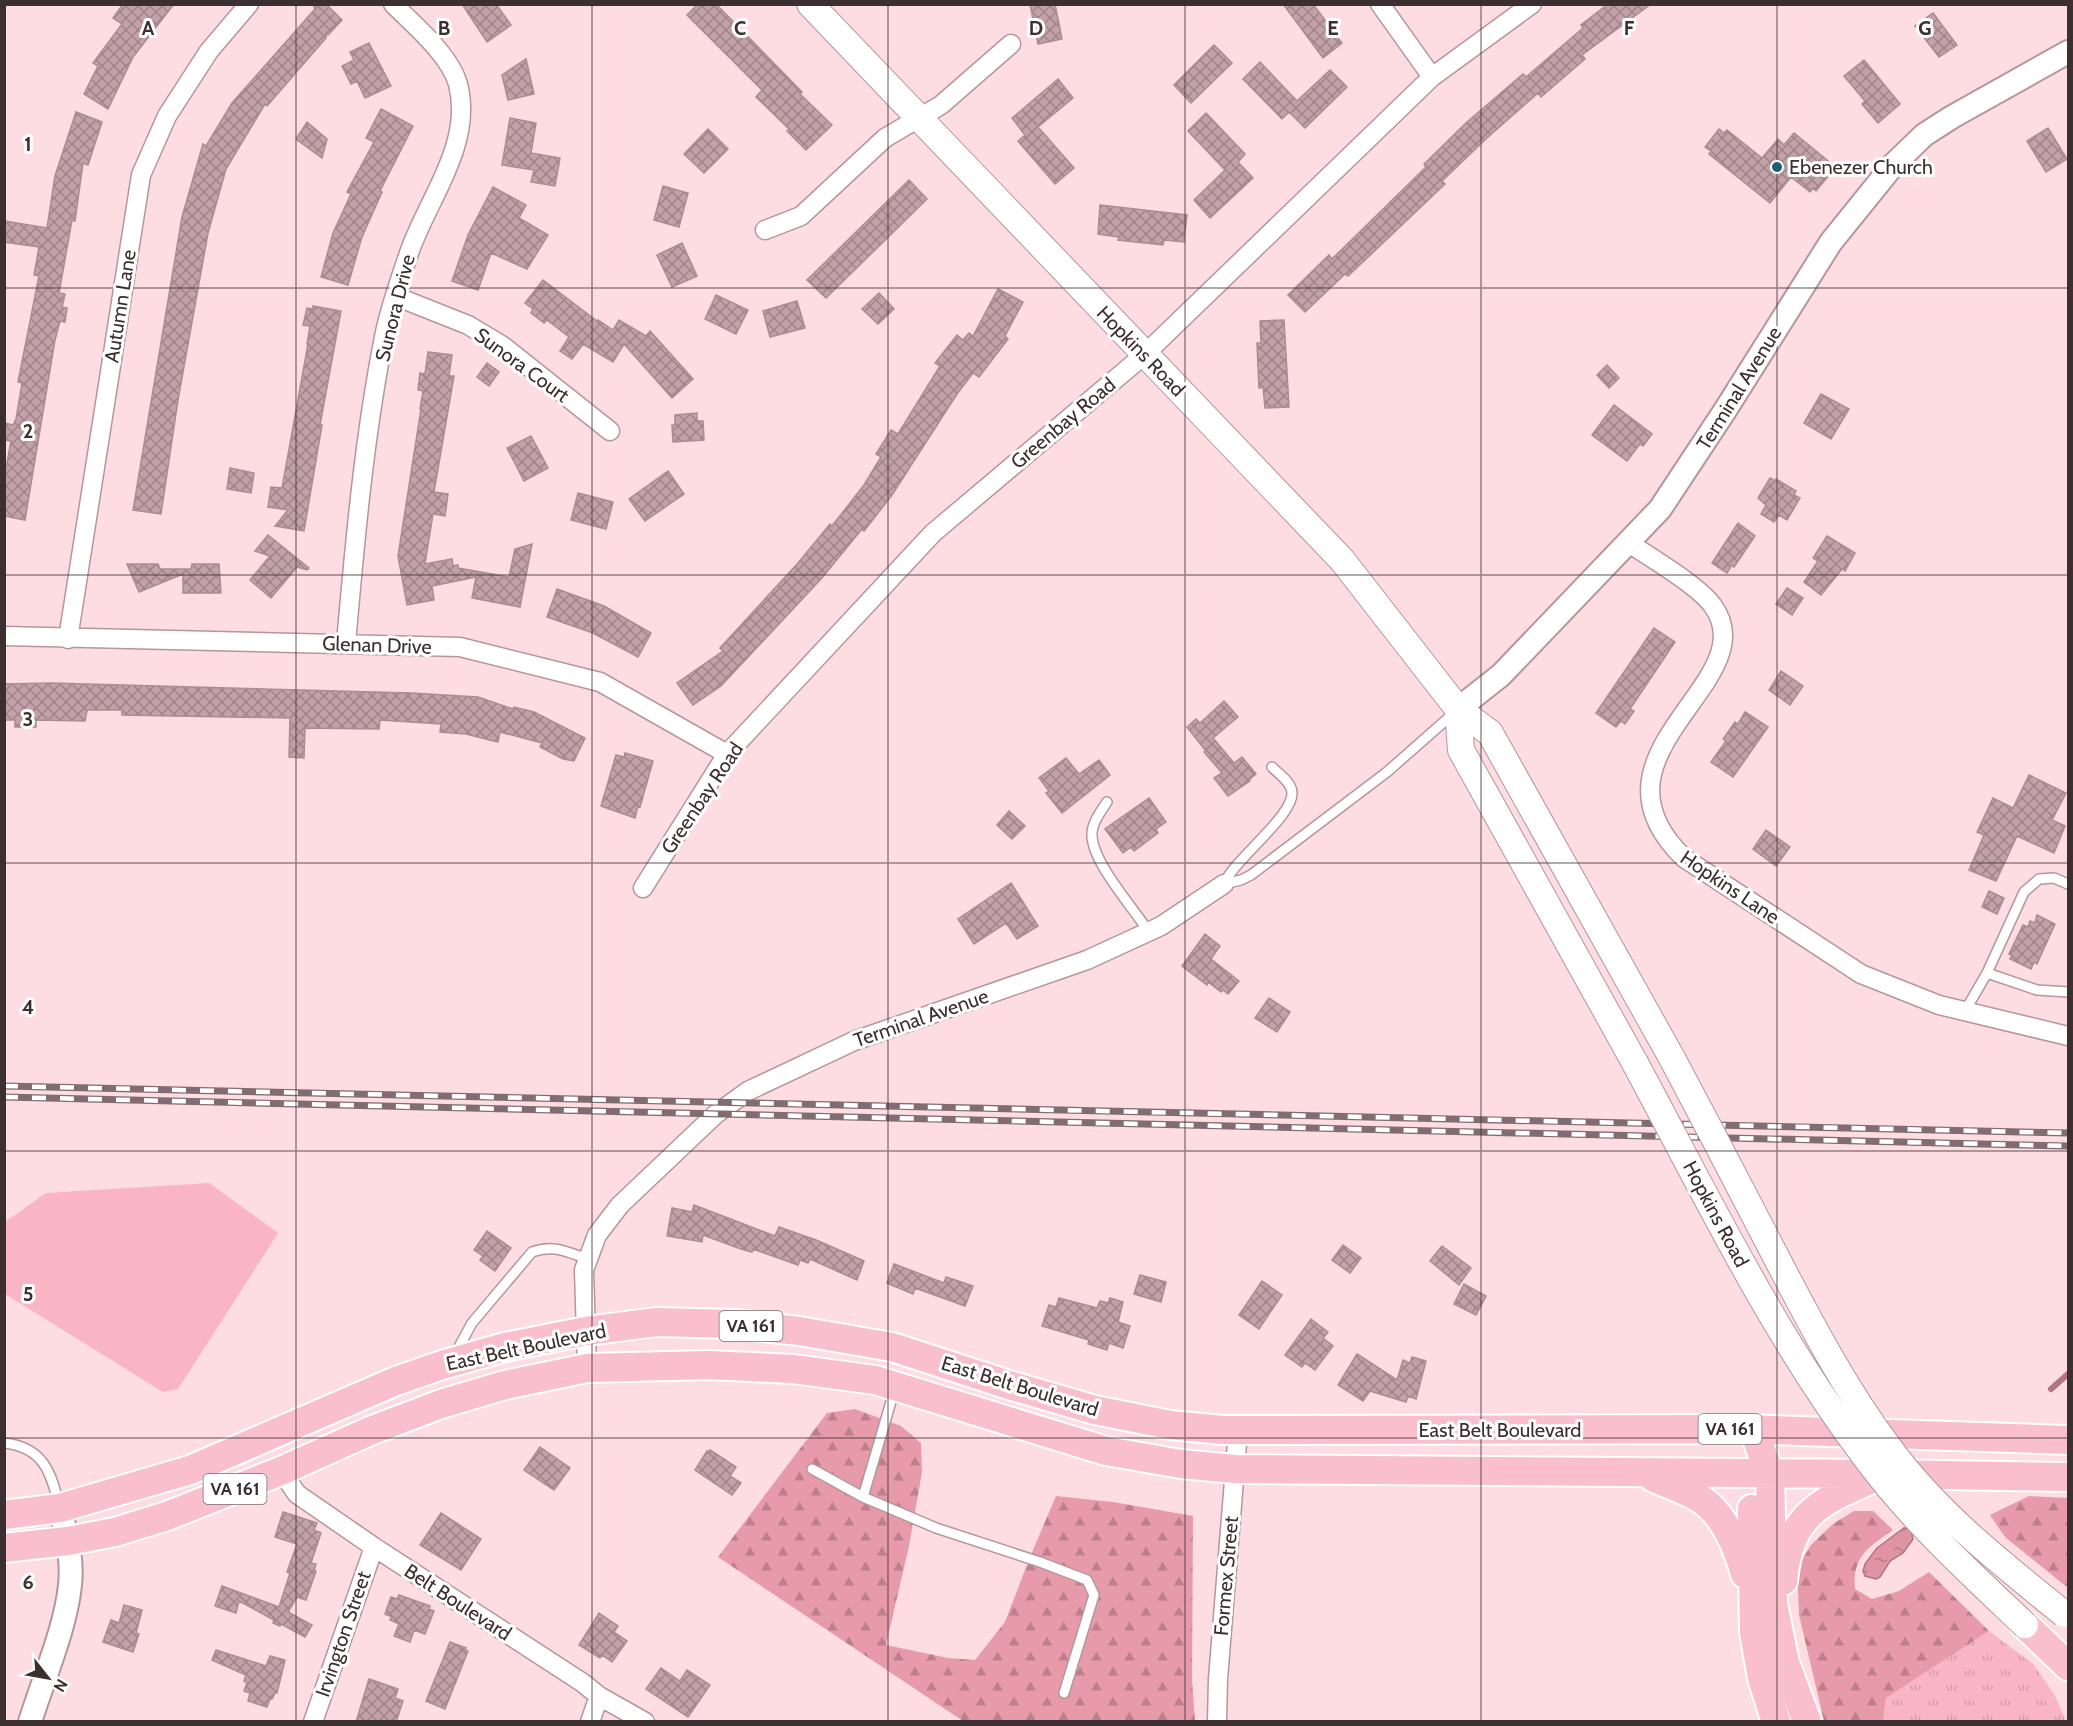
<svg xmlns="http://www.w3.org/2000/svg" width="2073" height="1726" font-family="Cabin,sans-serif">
<defs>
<pattern id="grass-tufts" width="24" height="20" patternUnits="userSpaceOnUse" patternTransform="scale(1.5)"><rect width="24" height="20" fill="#f9b5c3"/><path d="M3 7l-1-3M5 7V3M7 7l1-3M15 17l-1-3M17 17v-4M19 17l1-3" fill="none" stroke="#d69ca8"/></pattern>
<pattern id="forest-firs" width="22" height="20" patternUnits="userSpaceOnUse" patternTransform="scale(1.5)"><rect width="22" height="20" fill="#e79baa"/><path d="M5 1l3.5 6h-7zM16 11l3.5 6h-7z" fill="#bc7f8b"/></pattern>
<pattern id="water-ripples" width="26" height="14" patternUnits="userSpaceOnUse" patternTransform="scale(1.5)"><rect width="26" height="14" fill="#e094a3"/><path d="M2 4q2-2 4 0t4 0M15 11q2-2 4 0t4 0" fill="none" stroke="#b77985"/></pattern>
<pattern id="building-cross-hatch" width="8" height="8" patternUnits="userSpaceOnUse" patternTransform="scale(1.5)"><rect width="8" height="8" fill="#c2a2a8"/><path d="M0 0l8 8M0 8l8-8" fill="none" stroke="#9f8489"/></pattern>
</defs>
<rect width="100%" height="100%" fill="#fddce2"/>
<!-- grass -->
<path fill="url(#grass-tufts)" d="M1989 1631 2033 1664 2054 1694 2066 1721 1883 1722 1886 1698Z"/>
<!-- forest -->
<path fill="url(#forest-firs)" d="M855 1409 901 1426 921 1443 922 1472 909 1546 886 1645 948 1658 975 1660 1005 1622 1030 1557 1056 1496 1113 1502 1193 1516 1192 1680 1195 1721H963L718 1557 827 1413Z
M2029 1496 2068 1498V1588L2005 1537 1990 1515Z
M1854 1511H1873L1893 1530C1869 1547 1852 1556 1855 1589L1872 1599 1899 1591 1929 1572 1989 1631 1886 1698 1883 1721H1824L1799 1615 1797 1568 1811 1545 1833 1524Z"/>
<!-- pitch -->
<path fill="#f9b5c3" d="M209 1183 278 1233 178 1389 163 1392 5 1294V1222L46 1193Z"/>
<!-- water -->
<path fill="url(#water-ripples)" stroke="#af7681" stroke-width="1.5" d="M1904 1528H1907L1911 1531 1913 1539 1903 1553 1890 1561 1880 1577 1876 1579 1865 1576 1863 1571 1865 1564 1877 1548Z"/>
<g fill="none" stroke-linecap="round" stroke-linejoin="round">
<!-- stream -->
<path stroke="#af7681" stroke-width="6" d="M2051 1389 2068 1374"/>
</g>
<!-- building -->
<path fill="url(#building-cross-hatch)" stroke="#ab8c92" stroke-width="1.5" d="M123 4H174L133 57 108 109 84 94 98 66 93 63 122 24 113 18Z
M313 4H326L342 20 328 35 326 31V38L267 106 265 104 226 169 208 233 178 400 161 514 133 510 182 217 203 144 206 146 232 103 315 9Z
M462 4H496L511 25 487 42Z
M698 4H716L802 92 800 94 832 125 806 150 787 131 789 129 756 97 762 90 687 15Z
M1030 4H1055L1062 39 1038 44Z
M1283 4H1313L1342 43 1323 58Z
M1608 4H1651L1582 55 1585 59 1541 97 1538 93 1487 138 1442 181 1445 184 1404 223 1348 276 1345 274 1305 312 1288 295 1329 255 1332 259 1426 167 1424 164 1467 122 1523 74 1526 77 1583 28 1581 25Z
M1933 13 1957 45 1939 57 1915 26Z
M369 43 391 86 365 98 357 81 351 84 342 66 354 60 350 52Z
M1214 45 1232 63 1191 103 1174 85Z
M526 59 534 94 508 100 502 75Z
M1864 60 1900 104 1878 123 1862 104 1865 101 1844 76Z
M1260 62 1297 101 1330 70 1347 87 1305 128 1289 112 1282 119 1243 79Z
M1058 79 1073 98 1038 127 1074 168 1055 184 1018 141 1025 135 1012 118Z
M381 109 413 126 380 191 382 192 362 237 348 285 321 277 333 233 351 194 347 192 374 142 366 138Z
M76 112 102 122 88 165 83 163 75 221 72 220 59 293 65 294 62 307 67 308 65 322 60 321 55 340 25 520 4 516V479L11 441 4 440V423L13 425 16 419 22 383 18 382 39 276 34 275 39 247 4 242V221L47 228 55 176Z
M1206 113 1245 154 1238 162 1253 178 1210 218 1194 200 1225 170 1188 131Z
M510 118 536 123 531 153 560 158 555 186 531 182 534 170 502 165Z
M307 122 327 139 322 158 296 139Z
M2048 128 2067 159 2046 172 2027 141Z
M708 129 728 149 704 173 684 154Z
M1719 129 1724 133 1727 130 1762 158 1778 139 1784 145 1794 133 1832 164 1827 170 1831 173 1816 191 1813 188 1810 192 1791 177 1770 203 1709 154 1711 151 1705 147Z
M909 180 927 199 826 298 807 280Z
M663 186 688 193 679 227 654 220Z
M493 187 526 205 519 218 548 235 527 269 491 253 478 290 452 281 468 235Z
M1100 205 1187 215 1184 242 1164 240 1163 245 1118 240 1119 237 1098 234Z
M682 243 697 276 672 287 657 255Z
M543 280 597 321 598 320 613 330 619 320 646 336 650 331 693 379 672 398 624 344 613 362 583 344 572 359 560 351 569 337 547 320 544 323 531 313 533 309 525 303Z
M998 289 1023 302 1005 336 1008 339 979 377 973 373 957 394 892 495 864 531 862 529 821 579 721 686 693 705 677 683 723 651 720 648 798 563 830 524 832 526 864 485 881 457 876 454 891 430 898 434 940 366 935 363 957 335 963 340 969 333 973 336Z
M879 293 894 309 878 324 862 309Z
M716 295 748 310 736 334 705 319Z
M797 301 805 328 770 337 763 311Z
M313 306 341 311 320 425H322L304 531 275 526 288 510 268 507 271 487 282 488 308 344H307L310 326 303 325 307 308 313 309Z
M1284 320 1289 407 1265 408 1263 387 1259 388 1257 343H1261L1260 321Z
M428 352 452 355 449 376H454L434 492 448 494 445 516 433 514 425 564 452 559 453 566 458 565V568L509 577 515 549 532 544 520 607 472 598 476 577 432 586 434 600 407 605 398 556 421 409H420L423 391 418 390 420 373 425 374Z
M487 363 499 372 489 386 477 377Z
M1607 365 1619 378 1609 388 1597 375Z
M1821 394 1849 409 1831 439 1804 423Z
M1614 405 1652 434 1643 446 1640 444 1627 461 1592 435Z
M697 413V421H703L704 440 673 442 672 425H675V415Z
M531 436 548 468 524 481 507 448Z
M230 468 254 473 251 493 227 489Z
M668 471 684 494 645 521 629 499Z
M1770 478 1775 481 1776 479 1796 491 1794 495 1800 498 1787 520 1779 515 1774 522 1761 514 1766 505 1758 498Z
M578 493 613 502 606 529 571 520Z
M1738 523 1755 536 1734 567 1732 565 1727 573 1712 563Z
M268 535 309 568 307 570 297 567 271 598 250 580 270 556 255 551Z
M1827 536 1855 553 1845 571 1842 569 1821 595 1804 582 1818 561 1813 558Z
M127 564H158L160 569H191L192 564H219L221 593H183V574L139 592Z
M1787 588 1803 598 1792 615 1776 604Z
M557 589 604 606 651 633 638 657 593 633 547 617Z
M1654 628 1675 642 1630 709 1634 711 1625 724 1621 721 1616 727 1596 713Z
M1781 671 1803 686 1790 705 1769 690Z
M51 683 411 693 478 697 513 709 514 707 534 712 585 738 574 761 563 759 540 747 542 743 500 732 498 742 466 734 440 732 441 724 380 720 379 729 305 728 304 758 289 757 290 718 122 715V710H87L85 721 36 720V727H15V720H4V684Z
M1224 701 1238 717 1213 738 1234 763 1242 757 1256 774 1249 780 1250 781 1228 796 1214 778 1222 773 1204 752 1206 751 1187 727 1196 719 1200 723Z
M1745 712 1768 727 1733 777 1711 762 1726 741 1723 739 1735 722 1738 724Z
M625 753 653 761 640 807 638 806 635 818 601 806 616 755 624 757Z
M1066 758 1079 774 1099 760 1110 775 1062 813 1046 793 1049 791 1039 778Z
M2029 775 2066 793 2052 820 2065 826 2054 853 2017 836 1996 881 1969 870 1984 835 1977 832 1993 798 2013 808Z
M1149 798 1166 822 1156 829 1158 833 1134 851 1131 847 1123 853 1105 829Z
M1009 811 1025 826 1012 839 997 825Z
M1766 830 1790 847 1776 866 1753 849Z
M1011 883 1038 926 1017 939 1006 923 974 944 958 919Z
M1989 891 2004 898 1997 914 1982 907Z
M2037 915 2055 924 2037 964 2034 962 2031 969 2010 959 2012 955 2009 954 2023 925 2028 927 2030 921 2035 923Z
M1205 934 1220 946 1211 959 1239 981 1228 994 1223 990 1221 992 1208 982 1207 985 1182 966Z
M1269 998 1290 1012 1277 1032 1255 1018Z
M694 1205 775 1236 779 1227 816 1240 864 1261 857 1280 810 1259 808 1263 800 1260 798 1265 753 1249 752 1252 741 1249 703 1235 702 1242 667 1236 672 1208 692 1212Z
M487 1231 511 1248 495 1271 480 1260 483 1256 474 1250Z
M1343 1245 1361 1258 1350 1273 1332 1260Z
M1442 1246 1471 1268 1459 1285 1430 1261Z
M894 1264 944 1283 946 1277 973 1286 965 1306 915 1288 913 1294 887 1283Z
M1140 1275 1166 1282 1161 1302 1134 1294Z
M1262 1281 1282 1295 1259 1329 1239 1315Z
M1464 1284 1486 1296 1476 1315 1454 1304Z
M1059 1298 1097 1308 1100 1301 1108 1303 1110 1298 1123 1302 1118 1322 1130 1326 1123 1348 1109 1343 1107 1350 1088 1344 1089 1340 1042 1326 1049 1305 1056 1307Z
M1311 1319 1328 1332 1323 1338 1333 1346 1315 1370 1305 1363 1302 1367 1285 1355Z
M1357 1354 1397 1380 1403 1360 1410 1363 1412 1357 1426 1361 1416 1399 1408 1396 1406 1402 1370 1391 1363 1401 1338 1385Z
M540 1447 570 1468 554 1490 524 1470Z
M710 1450 736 1467 730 1476 741 1483 732 1495 695 1470 707 1451 708 1452Z
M283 1512 317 1523 314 1530 321 1533 311 1563 316 1564 314 1570 316 1571 306 1600 297 1597 288 1612 312 1625 305 1637 281 1624 280 1626 273 1623 274 1620 239 1601 236 1613 215 1606 222 1586 279 1607 290 1573 287 1572 297 1544 275 1537Z
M441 1513 481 1539 461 1570 420 1545Z
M399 1595 430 1606 429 1609 434 1611 425 1634 414 1630 410 1642 394 1636 399 1624 390 1620 392 1617 385 1614 391 1597 397 1599Z
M124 1605 142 1610 136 1633 139 1634 133 1652 103 1642 111 1620 119 1623Z
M599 1613 618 1626 614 1632 627 1641 612 1662 602 1655 600 1658 579 1645Z
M450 1642 466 1648 465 1650 468 1651 445 1709 426 1701Z
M216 1650 266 1666 270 1656 285 1660 277 1693H275L272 1699H270L267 1707 248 1701 250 1693 244 1691 247 1683 244 1681 246 1675 212 1660Z
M661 1668 680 1681 687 1670 710 1685 688 1717 646 1689Z
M369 1679 398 1689 395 1698 403 1701 396 1722H356Z"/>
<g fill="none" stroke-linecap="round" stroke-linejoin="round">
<!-- service casing -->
<g stroke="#b5969c" stroke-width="12">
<path id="service" d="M1107 802C1101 811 1091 824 1092 836 1093 863 1133 908 1149 932
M1224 884 1241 880 1251 875 1387 772 1454 713
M1224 884C1235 858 1294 816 1292 792 1291 782 1279 774 1272 767
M1987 973 2037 990 2068 992
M1965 1011 1987 973 2024 892 2039 879 2054 878 2068 884
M454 1356 472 1323 532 1252C553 1244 567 1252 588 1259
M895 1388 863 1497 936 1528 1040 1562 1087 1580 1094 1595 1064 1693
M4 1443C43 1447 51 1472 59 1505
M812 1469 863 1497"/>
</g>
<!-- minor casing -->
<g stroke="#b5969c" stroke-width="21">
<path id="minor" d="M1380 4 1432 77
M765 230 801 216 885 138 941 105 1011 44
M395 296 468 325 503 346 610 431
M1629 543C1651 558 1699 586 1713 606 1768 682 1575 753 1684 858L1861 974 1939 1005 2068 1036
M4 636 460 647 600 682 727 754
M68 639 141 175 167 116 209 51 249 4
M346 643C355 541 364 438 384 337 389 311 398 285 407 259 424 203 474 147 458 84 450 55 414 25 393 4
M643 888 727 754 933 533 1144 355 1432 77 1532 4
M587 1368 584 1270 597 1235 620 1205 716 1114 748 1091 854 1041 1087 960 1161 926 1224 884
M281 1471 297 1494 374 1547 583 1683 599 1696 645 1722
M313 1722 374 1547
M590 1722 599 1696
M1217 1722 1218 1679 1238 1431"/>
</g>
<!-- tertiary casing -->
<g stroke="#b5969c" stroke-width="26">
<path id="tertiary" d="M1458 709 1501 675 1660 509 1726 409 1831 242 1894 164 1924 135 1952 117 2068 52
M30 1722C43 1680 66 1627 70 1585 73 1559 66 1533 60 1508"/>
</g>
<!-- secondary casing -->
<g stroke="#b5969c" stroke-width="28">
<path id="secondary" d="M810 4 1342 560 1458 709 1490 733 1673 1060
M1458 709 1461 750 1635 1063"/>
</g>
<!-- primary casing -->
<g stroke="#fff" stroke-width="32">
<path id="primary" d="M1753 1429 1770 1474 1773 1604 1785 1663 1807 1722
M1654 1478C1668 1484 1683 1489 1697 1497 1723 1511 1737 1546 1745 1574
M1752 1509 1754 1632 1762 1678 1776 1722
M4 1515 60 1508 190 1470 396 1381 442 1365 505 1347 586 1331 657 1322 735 1324 799 1331 892 1347 1009 1385 1095 1410 1170 1425 1223 1430 1743 1429 2068 1440
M4 1548 68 1541 115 1532 167 1516 281 1471 370 1431 441 1404 505 1385 587 1368 709 1365 793 1369 875 1380 1106 1451 1181 1464 1235 1469 1885 1474 2068 1477
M1783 1581C1789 1516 1818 1502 1872 1479
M2025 1625 2068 1666"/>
</g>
<!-- service -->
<use href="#service" stroke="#fff" stroke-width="9"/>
<!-- minor -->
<use href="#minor" stroke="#fff" stroke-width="18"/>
<!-- tertiary -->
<use href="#tertiary" stroke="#fff" stroke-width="22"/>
<!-- secondary -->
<use href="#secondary" stroke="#fff" stroke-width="26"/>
<!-- primary -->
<use href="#primary" stroke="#fabfcc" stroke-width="28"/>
<!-- rail casing -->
<g stroke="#816d71" stroke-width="7">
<path id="rail" d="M4 1086 2068 1133
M4 1097 2068 1146"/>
</g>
<!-- rail -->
<use href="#rail" stroke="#fff" stroke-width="4.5" stroke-dasharray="14" stroke-linecap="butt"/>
<!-- secondary-bridge casing -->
<g stroke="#b5969c" stroke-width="28" stroke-linecap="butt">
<path id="secondary-bridge" d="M1673 1060C1707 1124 1741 1189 1774 1253 1809 1320 1844 1388 1890 1449 1937 1513 2002 1564 2064 1614
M1635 1063C1707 1197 1774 1336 1866 1458 1912 1520 1969 1572 2025 1625"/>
</g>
<!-- secondary-bridge -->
<use href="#secondary-bridge" stroke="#fff" stroke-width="26"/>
</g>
<!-- grid -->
<path fill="none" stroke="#3c2f32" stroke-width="1.5" stroke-opacity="0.55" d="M296 4V1722M592 4V1722M888 4V1722M1185 4V1722M1481 4V1722M1777 4V1722M4 288H2068M4 575H2068M4 863H2068M4 1151H2068M4 1438H2068"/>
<!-- markers -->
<circle fill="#1a6272" stroke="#fff" stroke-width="2" cx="1777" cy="167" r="6"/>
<g text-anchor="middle" stroke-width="6" stroke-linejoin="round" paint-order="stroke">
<!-- shield labels -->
<g fill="#fff" stroke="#766d70" stroke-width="1.5">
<rect x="719.5" y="1311" width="63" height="30" rx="4.5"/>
<rect x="1698.5" y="1414" width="63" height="30" rx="4.5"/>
<rect x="203.5" y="1474" width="63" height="30" rx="4.5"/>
</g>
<g font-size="18" font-weight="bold" fill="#3c2f32">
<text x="751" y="1332">VA 161</text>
<text x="1730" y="1435">VA 161</text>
<text x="235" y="1495">VA 161</text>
</g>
<!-- poi labels -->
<g font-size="20" fill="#3c2f32" stroke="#fff" text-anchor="start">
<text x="1789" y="174">Ebenezer Church</text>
</g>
<!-- street labels -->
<g font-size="20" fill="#3c2f32" stroke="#fff">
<text transform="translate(120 306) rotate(-81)" y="7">Autumn Lane</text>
<text transform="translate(395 308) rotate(-76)" y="7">Sunora Drive</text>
<text transform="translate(1141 351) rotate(46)" y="7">Hopkins Road</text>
<text transform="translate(522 365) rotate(36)" y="7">Sunora Court</text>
<text transform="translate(1739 388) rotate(-58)" y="7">Terminal Avenue</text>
<text transform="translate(1063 423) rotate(-40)" y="7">Greenbay Road</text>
<text transform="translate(377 645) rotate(2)" y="7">Glenan Drive</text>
<text transform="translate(702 798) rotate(-56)" y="7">Greenbay Road</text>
<text transform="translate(1730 887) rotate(34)" y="7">Hopkins Lane</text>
<text transform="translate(921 1018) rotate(-19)" y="7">Terminal Avenue</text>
<text transform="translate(1716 1214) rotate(62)" y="7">Hopkins Road</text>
<text transform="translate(526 1347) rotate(-12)" y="7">East Belt Boulevard</text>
<text transform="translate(1020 1386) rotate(17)" y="7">East Belt Boulevard</text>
<text x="1500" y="1437">East Belt Boulevard</text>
<text transform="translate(1226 1576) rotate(-85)" y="7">Formex Street</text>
<text transform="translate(458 1602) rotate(33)" y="7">Belt Boulevard</text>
<text transform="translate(343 1634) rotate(-71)" y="7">Irvington Street</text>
</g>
</g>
<g font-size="20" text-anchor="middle" font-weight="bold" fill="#3c2f32" stroke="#fff" stroke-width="6" stroke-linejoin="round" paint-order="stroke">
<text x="148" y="35">A</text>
<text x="444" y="35">B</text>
<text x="740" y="35">C</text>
<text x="1036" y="35">D</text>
<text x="1333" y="35">E</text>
<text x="1629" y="35">F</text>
<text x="1925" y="35">G</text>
<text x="28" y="151">1</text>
<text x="28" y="438">2</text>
<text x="28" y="726">3</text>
<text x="28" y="1014">4</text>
<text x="28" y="1301">5</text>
<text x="28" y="1589">6</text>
</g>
<!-- border -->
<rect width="2073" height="1726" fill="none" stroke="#3c2f32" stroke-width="12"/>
<!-- north arrow -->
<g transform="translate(48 1678) rotate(121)" stroke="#ffffff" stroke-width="4.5" paint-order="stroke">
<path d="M0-4.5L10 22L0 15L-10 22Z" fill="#3c2f32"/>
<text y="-9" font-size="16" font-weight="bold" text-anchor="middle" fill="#3c2f32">N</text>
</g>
</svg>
